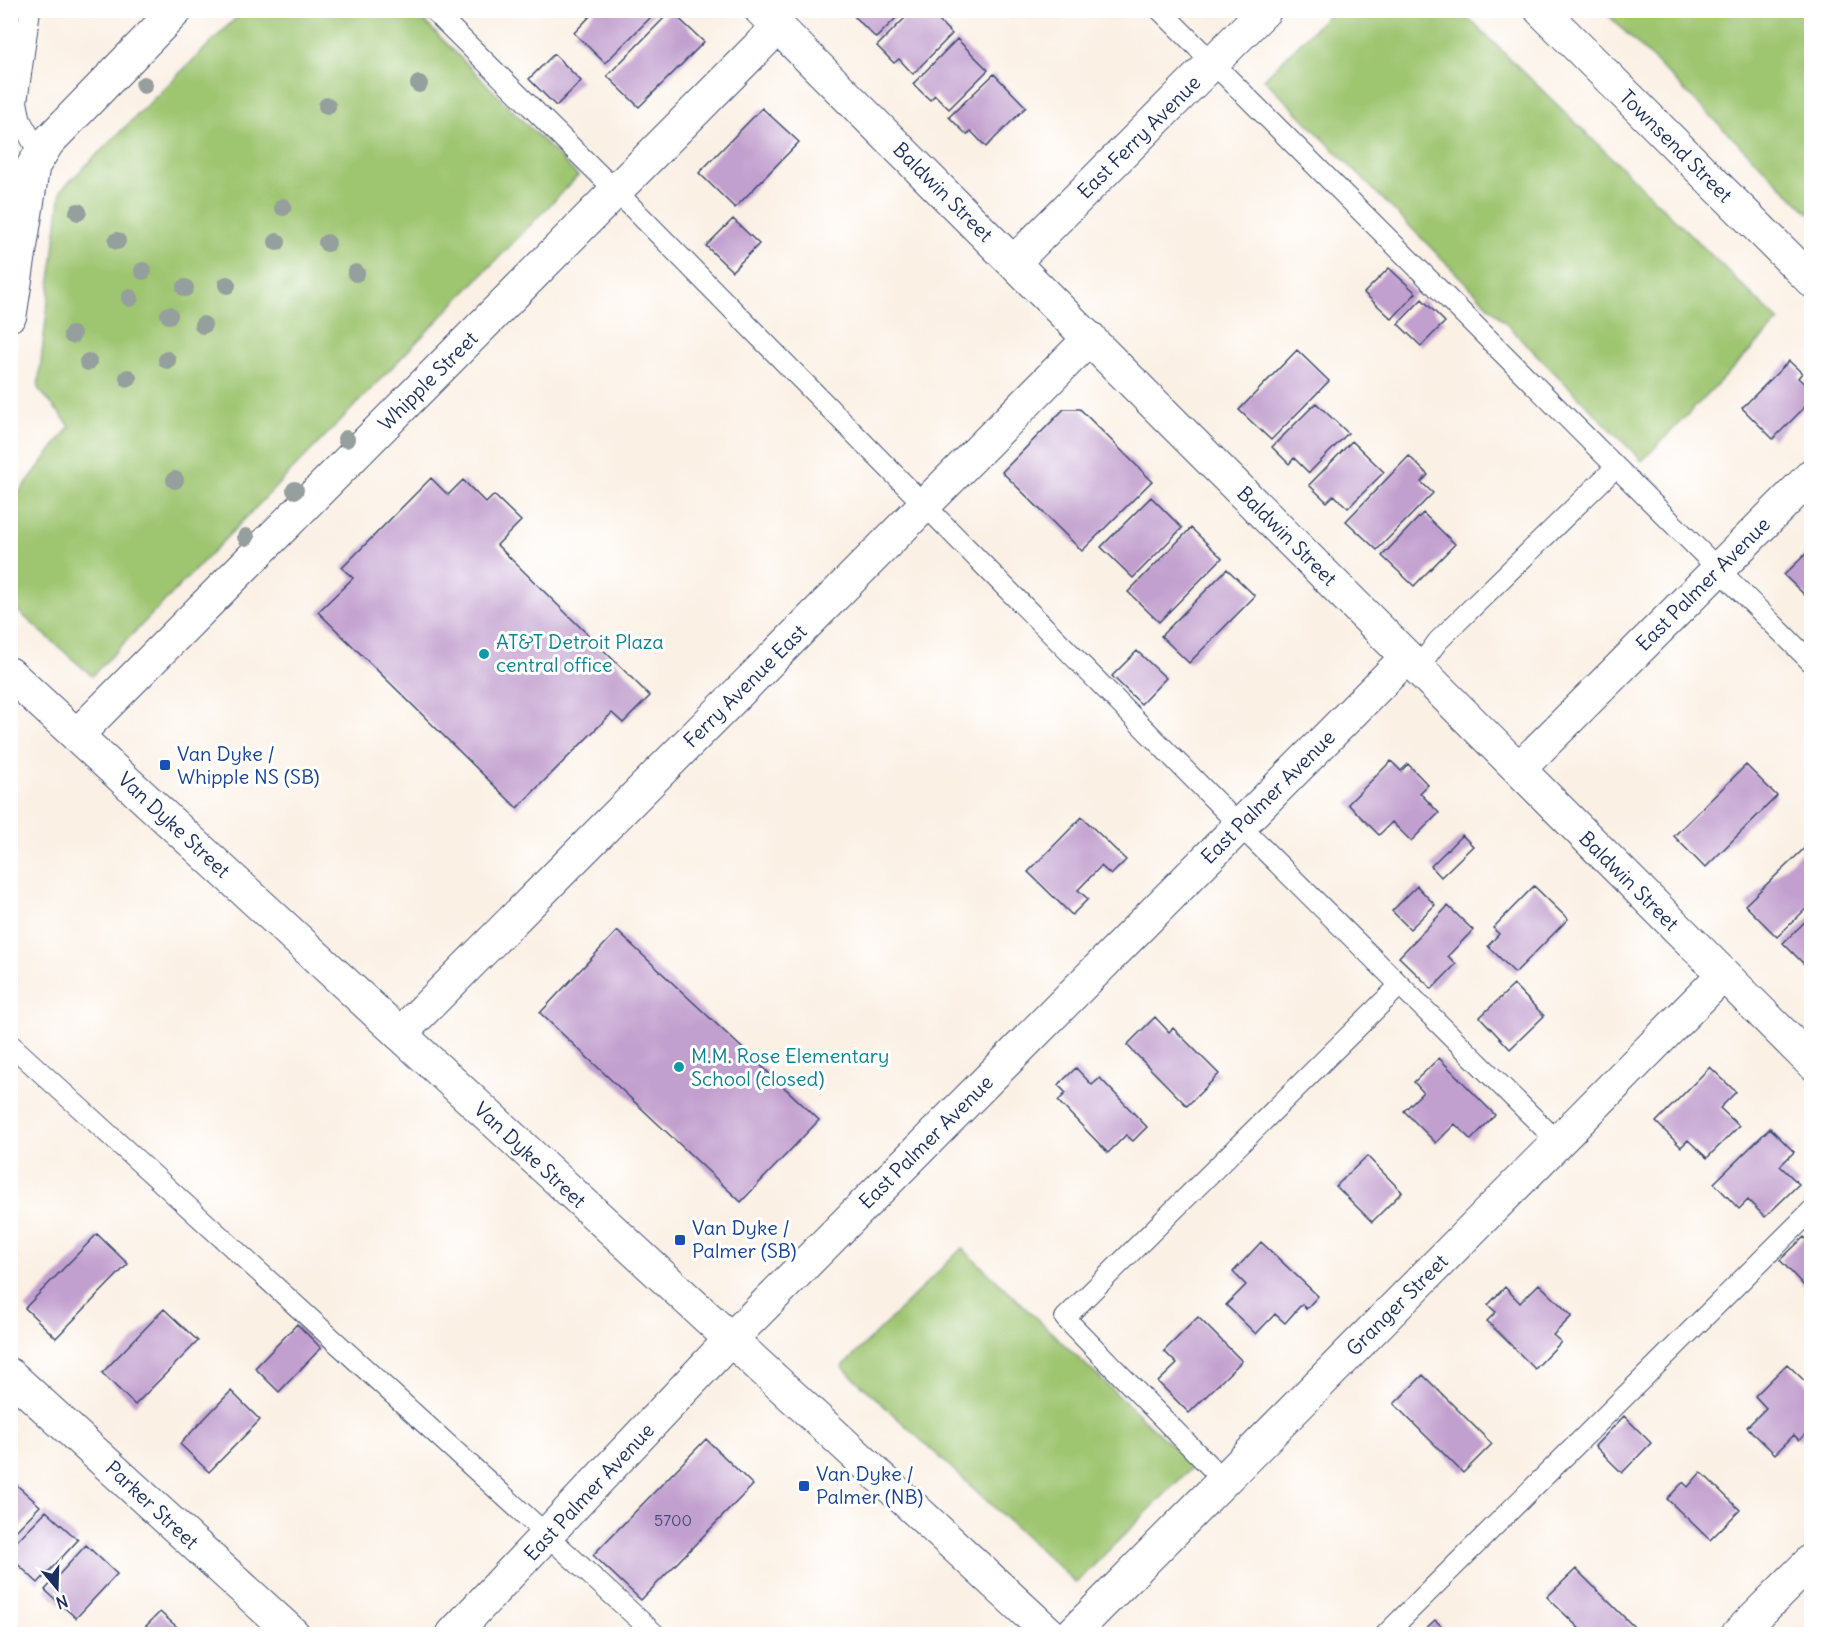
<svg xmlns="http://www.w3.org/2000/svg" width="1822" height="1645" font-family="Delius,sans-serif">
<rect width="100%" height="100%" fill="#fff"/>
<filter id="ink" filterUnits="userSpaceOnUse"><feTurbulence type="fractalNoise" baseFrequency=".0167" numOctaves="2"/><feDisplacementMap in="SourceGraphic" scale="12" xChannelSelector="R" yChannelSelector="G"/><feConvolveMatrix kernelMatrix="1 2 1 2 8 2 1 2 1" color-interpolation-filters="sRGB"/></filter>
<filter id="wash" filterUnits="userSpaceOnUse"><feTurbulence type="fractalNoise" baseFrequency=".008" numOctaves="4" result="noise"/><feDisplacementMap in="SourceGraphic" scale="24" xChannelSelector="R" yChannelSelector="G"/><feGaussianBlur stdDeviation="1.35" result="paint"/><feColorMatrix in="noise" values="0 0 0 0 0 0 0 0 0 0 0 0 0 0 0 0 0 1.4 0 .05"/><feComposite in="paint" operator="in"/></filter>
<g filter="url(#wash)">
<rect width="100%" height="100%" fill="#fbf0e4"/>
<!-- green -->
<path fill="#9ec570" stroke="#5c7a67" stroke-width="1.5" d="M244 10 414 11 578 176 92 676 11 605V503L70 426 38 388 61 190Z
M1332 11H1461L1779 321 1642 461 1264 79Z
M1604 11H1811V215Z
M962 1248 1193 1466 1076 1583 842 1367Z"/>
<g id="blocks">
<!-- building -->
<path fill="#c19fce" d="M596 10H658L605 63 574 33Z
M848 10H904L876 38Z
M913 10H928L952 34 913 74 899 59 894 63 877 46Z
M671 11 704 42 639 107 607 76Z
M957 39 988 70 949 109 935 95 930 100 913 84Z
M554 54 581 81 556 106 529 79Z
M994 74 1026 107 986 147 971 131 967 135 949 117Z
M762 108 799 142 735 208 699 173Z
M733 219 759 244 732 271 706 246Z
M1389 268 1416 293 1392 319 1364 293Z
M1422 299 1445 322 1421 346 1398 324Z
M1297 350 1329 381 1271 440 1239 410Z
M1789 361 1802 373 1798 378 1812 391V400L1773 439 1742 408Z
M1316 403 1348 433 1309 473 1294 458 1289 464 1272 447Z
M1064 409H1080L1152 481 1082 551 1002 472Z
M1352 441 1384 472 1348 508 1334 495 1327 502 1309 485Z
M1409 456 1428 475 1421 482 1433 493 1377 550 1346 521Z
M431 478 448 495 463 480 486 503 494 495 521 521 497 545 650 696 623 723 612 713 517 808 318 612 353 578 342 568Z
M1151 497 1182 528 1133 578 1101 547Z
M1423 513 1455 544 1414 586 1382 556Z
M1191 528 1222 558 1159 622 1128 592Z
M1812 548V602L1784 575Z
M1227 569 1255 596 1189 663 1161 636Z
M1137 651 1166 678 1141 704 1112 676Z
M1391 761 1401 771 1408 764 1428 785 1420 793 1439 813 1411 841 1392 822 1379 835 1348 804Z
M1746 765 1777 796 1705 868 1674 836Z
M1082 817 1126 860 1111 875 1101 866 1078 890 1088 899 1072 915 1028 872Z
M1462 835 1473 846 1441 877 1431 866Z
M1812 841V903L1777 937 1745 905Z
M1417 886 1435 905 1410 929 1392 911Z
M1534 886 1568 919 1515 973 1488 946 1499 934 1493 928Z
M1448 906 1473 930 1448 956 1456 964 1432 989 1399 957Z
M1812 915V972L1783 943Z
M617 931 819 1120 741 1202 540 1013Z
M1514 985 1544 1016 1510 1049 1480 1017Z
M1155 1017 1169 1032 1173 1028 1219 1074 1187 1106 1127 1045Z
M1439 1058 1495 1115 1471 1140 1455 1124 1436 1143 1404 1111 1423 1092 1414 1082Z
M1710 1067 1736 1092 1720 1108 1739 1126 1707 1158 1688 1140 1681 1147 1656 1122Z
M1076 1068 1092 1085 1100 1078 1147 1127 1133 1141 1126 1135 1108 1153 1058 1101 1066 1093 1058 1085Z
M1770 1128 1794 1152 1780 1166 1799 1184 1765 1217 1748 1200 1739 1209 1714 1183Z
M1367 1156 1402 1192 1372 1222 1336 1186Z
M97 1234 128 1264 56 1338 25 1308Z
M1804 1237 1812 1245V1284L1807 1289 1780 1260Z
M1261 1242 1318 1296 1306 1309 1302 1304 1285 1323 1275 1314 1256 1334 1226 1305 1246 1285 1233 1272Z
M1539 1284 1572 1316 1553 1335 1561 1342 1535 1369 1487 1321 1496 1312 1488 1305 1505 1287 1520 1303Z
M164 1309 198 1341 135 1405 102 1373Z
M1198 1317 1242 1361 1189 1413 1158 1382 1177 1364 1164 1351Z
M297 1324 321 1348 279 1392 255 1368Z
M1787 1364 1812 1388V1428L1799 1440 1794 1435 1775 1454 1747 1427 1766 1408 1755 1396Z
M1423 1375 1492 1444 1463 1473 1394 1404Z
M231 1391 260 1420 209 1472 180 1444Z
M1624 1416 1651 1443 1622 1473 1595 1446Z
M706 1439 753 1485 641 1600 593 1555Z
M1701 1472 1740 1510 1710 1540 1667 1499 1683 1482 1688 1487Z
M10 1479 40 1506 10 1537Z
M46 1511 78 1540 38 1583 10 1557V1548Z
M86 1545 117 1574 76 1618 45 1590Z
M1576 1569 1634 1627 1626 1634H1585L1547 1597Z
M160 1612 185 1634H138Z
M1435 1620 1450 1634H1420Z"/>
</g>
</g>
<g filter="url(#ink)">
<use href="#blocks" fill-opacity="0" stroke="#3d4c72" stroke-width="1.5"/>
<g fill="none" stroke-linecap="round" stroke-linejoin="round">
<!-- service casing -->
<g stroke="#3d4c72" stroke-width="22">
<path id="service" d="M30 10 17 102 21 121 40 155
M433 10 616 191 1240 826 1558 1142
M1160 10 1812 663
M1418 668 1438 641 1616 467
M10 1044 655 1634
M1224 1481 1065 1318 1400 985
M1386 1634 1812 1210"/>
</g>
<!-- minor casing -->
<g stroke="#3d4c72" stroke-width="35">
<path id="minor" d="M761 10 1812 1063
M1541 10 1812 281
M1014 262 1265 10
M10 315 33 166 48 142 176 10
M77 735 778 27
M1519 769 1812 475
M400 1034 1090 338
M10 1375 293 1634
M453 1634 731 1339 1407 657
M1072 1634 1723 975
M1738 1634 1812 1560"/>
</g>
<!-- secondary casing -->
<g stroke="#3d4c72" stroke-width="35">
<path id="secondary" d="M10 674 1050 1634"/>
</g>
<!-- service -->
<use href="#service" stroke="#fff" stroke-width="20"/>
<!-- minor -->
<use href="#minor" stroke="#fff" stroke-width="33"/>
<!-- secondary -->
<use href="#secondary" stroke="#fff" stroke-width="33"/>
</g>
<!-- trees -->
<g fill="#959f9d">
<circle cx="419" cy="84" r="9"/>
<circle cx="144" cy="85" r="9"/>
<circle cx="327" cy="106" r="9"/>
<circle cx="283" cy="207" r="9"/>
<circle cx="78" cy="212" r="9"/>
<circle cx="117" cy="241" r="9"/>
<circle cx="277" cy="242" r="9"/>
<circle cx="327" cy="243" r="9"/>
<circle cx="143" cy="271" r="9"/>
<circle cx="356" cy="273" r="9"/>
<circle cx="227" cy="285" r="9"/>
<circle cx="185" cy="288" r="9"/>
<circle cx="130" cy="298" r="9"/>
<circle cx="169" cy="315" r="9"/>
<circle cx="203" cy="325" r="9"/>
<circle cx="72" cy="335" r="9"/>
<circle cx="167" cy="360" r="9"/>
<circle cx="88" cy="362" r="9"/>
<circle cx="128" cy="378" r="9"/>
<circle cx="346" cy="439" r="9"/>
<circle cx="175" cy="480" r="9"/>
<circle cx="295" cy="490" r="9"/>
<circle cx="246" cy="537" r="9"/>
</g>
</g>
<!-- markers -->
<g fill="#0f9aa8" stroke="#fff" stroke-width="2">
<circle cx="484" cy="654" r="6"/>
<circle cx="679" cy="1067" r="6"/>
</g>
<g fill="#1a4fb4" stroke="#fff" stroke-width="2">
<rect x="159" y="759" width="12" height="12" rx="3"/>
<rect x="674" y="1234" width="12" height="12" rx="3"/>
<rect x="798" y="1480" width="12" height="12" rx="3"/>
</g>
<g text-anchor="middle" stroke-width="6" stroke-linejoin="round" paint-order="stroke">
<!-- number labels -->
<g font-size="16" fill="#444b7a">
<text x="673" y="1526">5700</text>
</g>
<!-- street labels -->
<g font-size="20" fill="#1b2f5e" stroke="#fff">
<text transform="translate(1139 137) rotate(-45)" y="7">East Ferry Avenue</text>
<text transform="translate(1676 146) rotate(45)" y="7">Townsend Street</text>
<text transform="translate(943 192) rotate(45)" y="7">Baldwin Street</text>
<text transform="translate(428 381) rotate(-45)" y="7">Whipple Street</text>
<text transform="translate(1287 536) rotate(45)" y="7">Baldwin Street</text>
<text transform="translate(1703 584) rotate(-45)" y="7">East Palmer Avenue</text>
<text transform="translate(745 686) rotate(-45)" y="7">Ferry Avenue East</text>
<text transform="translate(1268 797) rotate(-45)" y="7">East Palmer Avenue</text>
<text transform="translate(174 825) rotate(43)" y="7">Van Dyke Street</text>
<text transform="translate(1629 881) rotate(45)" y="7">Baldwin Street</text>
<text transform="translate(926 1142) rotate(-45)" y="7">East Palmer Avenue</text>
<text transform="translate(530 1155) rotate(43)" y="7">Van Dyke Street</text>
<text transform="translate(1397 1305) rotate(-45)" y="7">Granger Street</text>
<text transform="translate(589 1492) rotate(-47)" y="7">East Palmer Avenue</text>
<text transform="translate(152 1505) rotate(43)" y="7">Parker Street</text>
</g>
<!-- culture labels -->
<g font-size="20" fill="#0d838f" stroke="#fff" text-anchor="start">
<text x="496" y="649">AT&amp;T Detroit Plaza<tspan x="496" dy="23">central office</tspan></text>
<text x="691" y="1063">M.M. Rose Elementary<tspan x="691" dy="23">School (closed)</tspan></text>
</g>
<!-- transit labels -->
<g font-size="20" fill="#164399" stroke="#fff" text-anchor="start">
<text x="177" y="761">Van Dyke /<tspan x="177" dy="23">Whipple NS (SB)</tspan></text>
<text x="692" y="1235">Van Dyke /<tspan x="692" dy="23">Palmer (SB)</tspan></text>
<text x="816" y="1481">Van Dyke /<tspan x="816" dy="23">Palmer (NB)</tspan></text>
</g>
</g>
<!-- margin -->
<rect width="1822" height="1645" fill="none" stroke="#fff" stroke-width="36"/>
<!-- north arrow -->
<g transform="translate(57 1588) rotate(161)" stroke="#ffffff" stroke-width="4.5" paint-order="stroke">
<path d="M0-4.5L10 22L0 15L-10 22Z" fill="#1b2f5e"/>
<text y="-9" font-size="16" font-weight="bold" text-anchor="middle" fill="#1b2f5e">N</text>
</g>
</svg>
